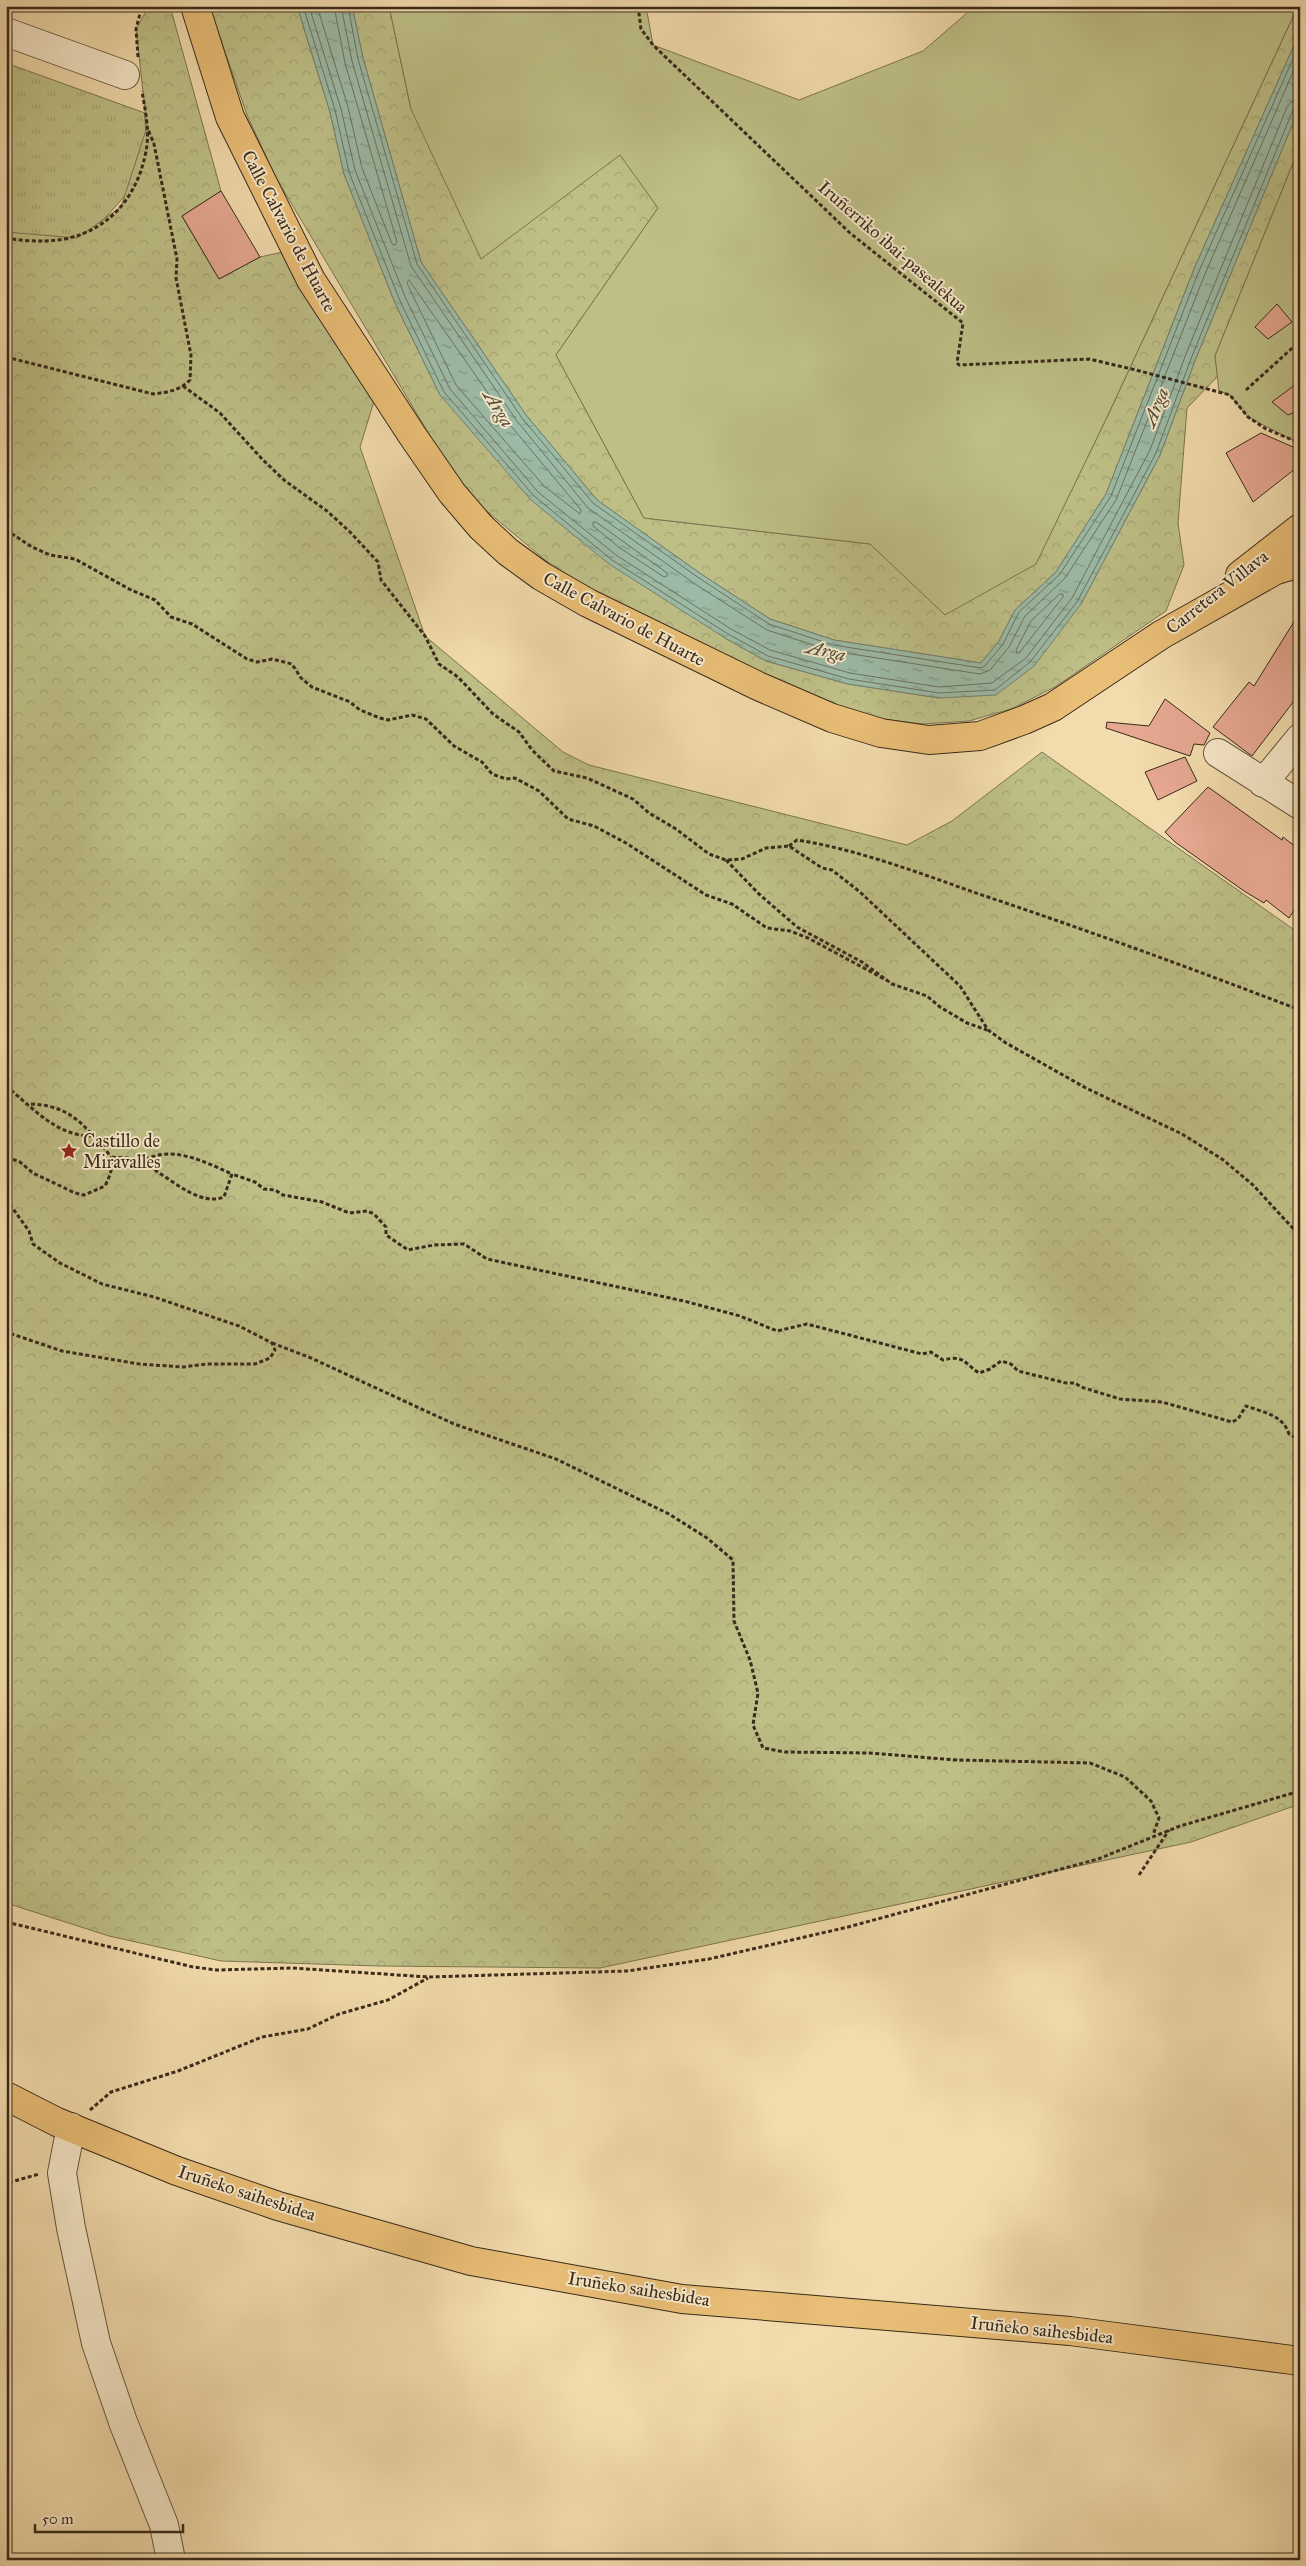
<svg xmlns="http://www.w3.org/2000/svg" width="1306" height="2566" font-family="'IM FELL Great Primer',serif">
<defs>
<pattern id="grass-tufts" width="24" height="20" patternUnits="userSpaceOnUse" patternTransform="scale(1.25)"><rect width="24" height="20" fill="#bebf87"/><path d="M3 7l-1-3M5 7V3M7 7l1-3M15 17l-1-3M17 17v-4M19 17l1-3" fill="none" stroke="#a4a474"/></pattern>
<pattern id="forest-crowns" width="20" height="18" patternUnits="userSpaceOnUse" patternTransform="scale(1.25)"><rect width="20" height="18" fill="#bebf87"/><path d="M2 6a3 3 0 1 1 6 0M12 15a3 3 0 1 1 6 0" fill="none" stroke="#a4a474"/></pattern>
<pattern id="water-ripples" width="26" height="14" patternUnits="userSpaceOnUse" patternTransform="scale(1.25)"><rect width="26" height="14" fill="#9cbba7"/><path d="M2 4q2-2 4 0t4 0M15 11q2-2 4 0t4 0" fill="none" stroke="#809887"/></pattern>
</defs>
<rect width="100%" height="100%" fill="#f2dbac"/>
<filter id="stains"><feTurbulence type="fractalNoise" baseFrequency=".004" numOctaves="4"/><feColorMatrix values="0 0 0 0 .2 0 0 0 0 .09 0 0 0 0 .02 0 0 0 .5 -.17"/></filter>
<radialGradient id="worn" r=".72"><stop offset=".6" stop-color="#630" stop-opacity="0"/><stop offset="1" stop-color="#630" stop-opacity=".3"/></radialGradient>
<!-- grass -->
<path fill="url(#grass-tufts)" stroke="#7c7451" d="M6 63 145 113 146 150 133 187 94 230 77 238 6 237Z"/>
<!-- forest -->
<path fill="url(#forest-crowns)" stroke="#7c7451" d="M149 6H170L221 191 182 216 219 279 260 257 310 246 311 280 379 385 360 447 425 636 563 752 589 765 907 845 952 821 1042 752 1300 934V1804L1191 1842 600 1968 379 1966 221 1961 109 1936 6 1903V232L77 238 121 207 147 127 136 29Z
M209 6H297L330 112 344 174 395 303 440 395 725 638 766 661 848 684 939 698 1081 604 1160 455 1196 358 1300 106V146L1215 356 1218 376 1187 408 1178 523 1184 565 1166 611 1055 687 1011 709 969 721 923 724 873 718 782 688 591 590 545 560 477 503 445 461 275 176 247 115Z
M352 6H389L411 109 621 155 658 208 556 355 644 518 870 544 945 614 1036 563 1108 415 1298 6 1300 32 1194 269 1106 494 1056 572 1015 610 999 641 981 663 834 640 770 619 701 574 597 500 526 415 421 262 363 58Z"/>
<!-- green -->
<path fill="#bebf87" stroke="#7c7451" d="M389 6H646L653 45 799 100 923 51 975 6H1298L1108 415 1036 564 945 615 870 544 644 518 556 355 658 208 620 155 481 259 411 109Z
M1300 146V444L1248 417 1230 395 1219 391 1215 356Z"/>
<!-- water -->
<path fill="url(#water-ripples)" stroke="#74816f" d="M297 6H352L363 58 421 262 526 415 597 500 701 574 770 619 834 640 981 663 999 641 1015 610 1056 572 1106 494 1194 269 1300 32V106L1196 358 1160 455 1081 604 1034 666 996 695 939 698 848 684 766 661 725 638 609 564 531 500 440 395 395 303 344 174 330 112Z"/>
<g fill="none" stroke-linecap="round" stroke-linejoin="round">
<!-- shore -->
<path stroke="#6a7261" stroke-width="1" d="M303 6 335 110 349 172 400 301 444 392 534 496 612 560 728 634 768 656 849 679 939 693 995 690 1030 662 1077 602 1156 453 1192 356 1293 110 1300 106
M309 6 341 109 355 170 406 299 450 389 538 492 616 555 731 629 770 650 850 673 939 687 992 683 1026 658 1072 598 1150 450 1186 354 1287 107 1292 101 1300 100
M317 6 348 107 362 168 392 244 395 245 397 242 345 63 334 6
M341 6 352 61 411 266 517 421 588 508 695 584 767 630 832 651 980 674 990 670 1009 647 1025 616 1065 578 1116 500 1205 274 1300 56
M348 6 358 59 417 264 522 418 593 503 699 578 769 624 833 645 981 668 985 666 1003 644 1019 612 1060 574 1111 496 1199 271 1300 43
M409 280 511 426 581 510 580 514 544 486 456 385 413 296 407 283Z
M596 522 667 573V576L664 577 620 548 593 526V523Z
M1060 594H1063V597L1020 652 1017 653 1016 650 1031 621Z"/>
</g>
<!-- building -->
<path fill="#e6a891" stroke="#392a1b" d="M221 191 260 257 219 279 182 216Z
M1277 304 1292 322 1268 339 1255 327Z
M1300 381V410L1288 415 1272 402Z
M1261 433 1300 450V465L1253 502 1226 453Z
M1300 612V693L1252 756 1213 727 1249 682 1254 686Z
M1165 699 1210 733 1204 745 1194 744 1190 756 1106 728 1107 722 1149 726Z
M1185 757 1197 781 1158 800 1145 772Z
M1208 787 1282 840 1283 837 1300 850V901L1289 918 1266 900 1264 903 1244 891 1175 842 1165 832Z"/>
<g fill="none" stroke-linecap="round" stroke-linejoin="round">
<!-- minor casing -->
<g stroke="#67563f" stroke-width="30">
<path id="minor" d="M6 32 125 75
M1218 753 1300 805
M1263 783 1300 738
M71 2127 62 2173 71 2228 96 2343 123 2422 164 2525 171 2560"/>
</g>
<!-- major casing -->
<g stroke="#392a1b" stroke-width="30">
<path id="major" d="M195 6 230 117 311 280 412 435 452 493 481 527 508 552 541 576 588 603 758 686 832 718 881 733 929 740 980 736 1024 720 1053 707 1161 635 1276 570 1300 563
M1240 575 1300 528"/>
</g>
<!-- highway casing -->
<g stroke="#392a1b" stroke-width="30">
<path id="highway" d="M6 2096 57 2122 177 2171 278 2206 471 2261 682 2299 1070 2331 1300 2361"/>
</g>
<!-- path -->
<path stroke="#392a1b" stroke-width="3" stroke-dasharray="4 2.5" stroke-linecap="butt" d="M638 6 641 29 653 45 850 233 963 323 957 363 959 365 1089 359 1136 370 1230 395 1248 417 1266 429 1300 443
M138 57 136 29 142 6
M6 237C18 241 32 241 44 241 99 240 136 205 146 151 150 131 145 110 142 91
M6 357 153 394C168 392 179 391 190 380L191 355 176 278 177 259 154 144 147 127
M183 386 220 413 263 460 284 480 327 511 350 532 378 562 381 580 425 636 439 664 458 677 493 714 519 732 532 750 554 771 587 778 633 799 649 813 676 829 709 854 726 860 742 859 766 848 789 846 822 868 832 870 860 892 960 986 988 1030 1006 1043 1086 1088 1182 1134 1222 1159 1253 1185 1300 1236
M1246 390 1300 341
M6 530 32 547 50 555 75 559 131 590 155 600 171 617 192 624 247 659 257 662 272 659 292 664 301 678 312 687 350 702 360 710 380 718 388 720 412 715 426 719 454 746 482 762 492 774 506 779 515 778 539 791 568 819 594 826 626 843 706 895 732 904 767 928 790 931 808 938 888 981
M789 846 797 840C860 850 919 873 979 894 1087 930 1193 969 1300 1010
M726 860 759 894 797 927 862 962 892 984 927 996 940 1007 967 1023 987 1030
M6 1086C33 1108 57 1137 94 1136 111 1156 118 1160 105 1186L84 1195 75 1193 33 1173 20 1162 6 1157
M31 1104C58 1105 76 1115 93 1136
M112 1157C118 1158 125 1157 132 1159 159 1165 194 1209 224 1197L232 1174 255 1182 264 1189 275 1190 283 1195 322 1202 349 1213 367 1211 374 1214 386 1227V1235L408 1250 434 1245 464 1244 487 1259 684 1301 740 1316 777 1331 807 1324 922 1354 931 1352 943 1360C964 1355 963 1362 979 1373L990 1369 1001 1361 1011 1364 1018 1371 1066 1383H1075L1081 1387 1120 1399 1162 1402 1232 1422 1238 1419 1246 1406C1263 1412 1283 1415 1289 1434L1300 1440
M140 1163C169 1143 203 1161 232 1174
M6 1199 29 1231 33 1244 60 1263 102 1284 154 1297 239 1326 272 1343 275 1350 270 1358 255 1364H207L183 1367 139 1364 62 1351 6 1332
M272 1343 311 1358 454 1424 556 1459 669 1514 707 1538 733 1560 734 1621 750 1660 758 1693 753 1725 763 1748 785 1752 870 1753 956 1760 1090 1763 1125 1777 1151 1801 1159 1818 1153 1835
M1139 1875 1169 1830
M6 1922 193 1967 217 1970 292 1968 429 1977 627 1971 709 1959 848 1927 1098 1859 1180 1826 1300 1791
M90 2110 111 2092 178 2071 262 2037 308 2029 339 2014 388 2000 428 1978
M6 2189 11 2182 39 2174"/>
<!-- minor -->
<use href="#minor" stroke="#f7e8c9" stroke-width="28"/>
<!-- major -->
<use href="#major" stroke="#e9be76" stroke-width="28"/>
<!-- highway -->
<use href="#highway" stroke="#e9be76" stroke-width="28"/>
</g>
<!-- icons -->
<defs>
<g id="sight-bare" transform="scale(1.35)"><path d="M0-6L1.8-2.2L6-1.7L2.9 1.2L3.7 5.4L0 3.3L-3.7 5.4L-2.9 1.2L-6-1.7L-1.8-2.2Z" fill="#8f2418" stroke="#f7e8c9" stroke-width="2.5" paint-order="stroke"/></g>
</defs>
<g fill-rule="evenodd">
<use href="#sight-bare" x="69" y="1151"/>
</g>
<g text-anchor="middle" stroke-width="4" stroke-linejoin="round" paint-order="stroke">
<!-- street labels -->
<g font-size="18" fill="#392a1b" stroke="#f7e8c9">
<text transform="translate(289 231) rotate(62)" y="6">Calle Calvario de Huarte</text>
<text transform="translate(893 247) rotate(41)" y="6">Iruñerriko ibai-pasealekua</text>
<text transform="translate(1217 592) rotate(-38)" y="6">Carretera Villava</text>
<text transform="translate(624 619) rotate(28)" y="6">Calle Calvario de Huarte</text>
<text transform="translate(247 2193) rotate(18)" y="6">Iruñeko saihesbidea</text>
<text transform="translate(639 2289) rotate(9)" y="6">Iruñeko saihesbidea</text>
<text transform="translate(1042 2330) rotate(6)" y="6">Iruñeko saihesbidea</text>
</g>
<!-- poi labels -->
<g font-size="18" fill="#392a1b" stroke="#f7e8c9" text-anchor="start">
<text x="83" y="1147">Castillo de<tspan x="83" dy="21">Miravalles</tspan></text>
</g>
<!-- water labels -->
<g font-size="19" font-style="italic" fill="#524e3e" stroke="#f7e8c9">
<text transform="translate(1155 407) rotate(-68)" y="7">Arga</text>
<text transform="translate(499 408) rotate(58)" y="7">Arga</text>
<text transform="translate(826 650) rotate(12)" y="7">Arga</text>
</g>
</g>
<!-- margin -->
<rect width="1306" height="2566" fill="none" stroke="#f2dbac" stroke-width="25"/>
<rect x="8" y="8" width="1291" height="2551" fill="none" stroke="#392a1b" stroke-width="2.5"/>
<rect x="12" y="12" width="1281" height="2541" fill="none" stroke="#392a1b"/>
<!-- scale -->
<path d="M35 2524v8h148v-8" fill="none" stroke="#392a1b" stroke-width="2.5"/>
<text x="42" y="2524" font-size="15" fill="#392a1b" stroke="#f7e8c9" stroke-width="4" paint-order="stroke">50 m</text>
<rect width="100%" height="100%" filter="url(#stains)"/>
<rect width="100%" height="100%" fill="url(#worn)"/>
</svg>
